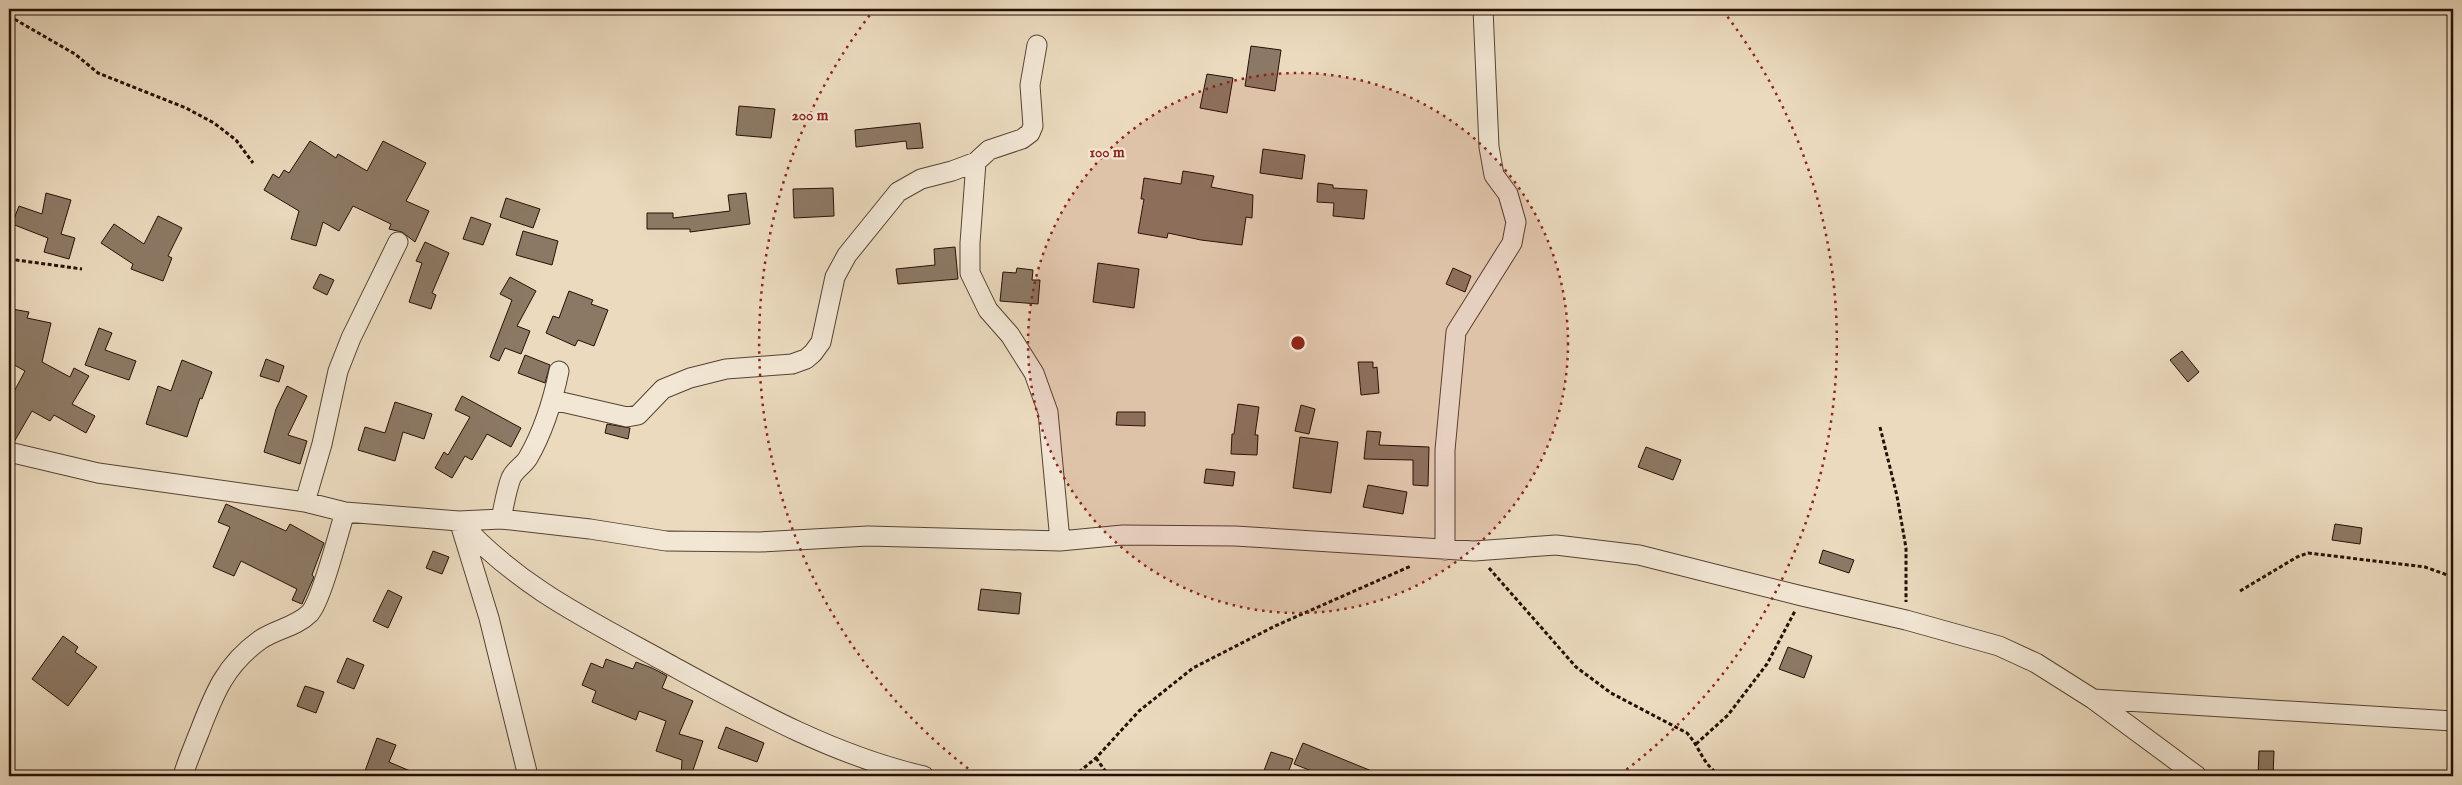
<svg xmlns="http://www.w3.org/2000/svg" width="2462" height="785" font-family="'IM FELL English',serif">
<rect width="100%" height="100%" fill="#ebdabe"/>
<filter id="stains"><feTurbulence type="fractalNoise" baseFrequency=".004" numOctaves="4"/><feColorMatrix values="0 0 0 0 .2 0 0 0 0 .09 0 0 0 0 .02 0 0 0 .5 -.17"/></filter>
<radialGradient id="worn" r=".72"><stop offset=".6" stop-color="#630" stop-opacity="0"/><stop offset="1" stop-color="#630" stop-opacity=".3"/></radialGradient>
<!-- building -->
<path fill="#8c7965" stroke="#251004" d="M1251 46 1281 50 1275 91 1245 86Z
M1207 74 1233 78 1227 113 1200 108Z
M739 106 775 109 771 138 736 135Z
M920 123 923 148 907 149 906 141 856 147 855 130Z
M310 141 336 158 338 154 367 171 383 141 426 163 406 201 429 211 415 242 402 232 389 229 391 224 353 206 339 231 323 222 316 246 291 239 299 211 264 190 273 174 279 178 284 170 289 173Z
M1263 149 1305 155 1302 179 1260 173Z
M1183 171 1214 176 1211 187 1253 195 1252 218 1246 217 1242 245 1201 240 1168 233 1167 238 1138 233 1144 199H1141L1144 178 1181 184Z
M1318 183 1333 185V188L1367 190 1364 219 1333 216 1334 203 1317 202Z
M833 188 834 216 794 218 793 189Z
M46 193 71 200 61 234 75 238 69 259 44 252 48 238 12 224 19 206 42 214Z
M746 193 750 224 690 232V229H647V213H673V218L730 211 728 195Z
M506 198 540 209 533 228 500 217Z
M158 216 182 228 168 256 172 258 163 281 131 269 133 264 101 243 114 224 144 244Z
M471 217 491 224 483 245 463 239Z
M523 231 558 241 552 265 516 255Z
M425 242 449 253 432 293 436 295 431 309 409 302 422 263 416 261Z
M955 247 958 279 898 284 896 269 935 265 934 249Z
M1098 263 1139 269 1134 308 1093 302Z
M1017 268 1033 270 1032 280H1040L1038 304 1000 301 1003 272 1016 273Z
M1453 268 1471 276 1465 292 1446 284Z
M320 274 334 280 327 295 313 288Z
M510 277 536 291 517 326 530 331 521 354 505 348 499 361 490 357 512 300 500 294Z
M569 291 593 300 591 304 608 310 594 346 578 340 575 346 546 333 553 316 559 318Z
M12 309 29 312 27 318 51 323 42 362 70 377 74 368 89 376 72 404 95 416 86 433 54 415 50 421 32 411 14 442 9 441V401L25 371 9 362V324Z
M99 328 112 333 105 350 136 361 129 380 85 365Z
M2182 351 2199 372 2188 382 2170 360Z
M525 355 550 365 545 383 518 373Z
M266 359 284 366 279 382 260 376Z
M182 360 212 372 202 399 200 398 187 437 146 424 158 386 171 391Z
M1358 362H1373V368L1377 367 1379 393 1361 395Z
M287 386 307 396 288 435 307 441 300 464 264 452 276 409Z
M462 396 521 428 511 447 487 434 472 460 465 456 452 478 435 468 444 452 448 455 470 417 455 410Z
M395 402 432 414 424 439 403 432 395 461 358 450 365 427 385 433Z
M1238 404 1259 407 1255 435H1258L1257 455 1231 454 1232 434H1234Z
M1301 405 1315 409 1309 434 1295 431Z
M1117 412H1145V426L1116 425Z
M607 424 630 428 628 439 605 433Z
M1367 431 1381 432 1379 445 1429 447 1428 486 1413 485V460L1364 459Z
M1300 437 1338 442 1331 493 1293 488Z
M1646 447 1681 460 1673 480 1638 467Z
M1206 469 1235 472 1233 486 1204 483Z
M1368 485 1407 492 1403 514 1363 507Z
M226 504 286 531 290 524 324 543 312 575 314 577 302 604 292 600 297 589 241 561 234 576 213 567 230 527 218 522Z
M2335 524 2362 528 2360 544 2332 540Z
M1823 550 1854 560 1849 573 1819 563Z
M433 551 449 557 442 574 426 568Z
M981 589 1021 593 1019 614 978 610Z
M388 590 402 597 388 628 373 621Z
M63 636 78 647 75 652 97 667 68 706 32 679Z
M1788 647 1812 656 1804 678 1779 669Z
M347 658 364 665 354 689 337 682Z
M606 659 633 669 636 662 652 668 667 676 662 688 693 701 679 734 703 741 691 776H681L682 760 656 751 666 721 639 711 636 720 592 702 596 691 582 685 591 663 603 668Z
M305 686 324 692 316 713 297 706Z
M726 727 764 743 757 762 718 748Z
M377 738 396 745 389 762 422 776H380L365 771Z
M1303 743 1384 776H1324L1294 764Z
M2259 751H2274L2273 776H2258Z
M1271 752 1293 759 1287 776H1262Z"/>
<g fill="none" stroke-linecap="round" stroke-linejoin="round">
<!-- street casing -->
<g stroke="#564232" stroke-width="21">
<path id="street" d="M1037 45 1030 85 1033 126 1030 133 1022 139 989 150 976 162 970 243V273L988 310 1010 335 1034 373 1048 412 1060 541
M553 400 627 417 638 415 663 389 690 378 726 369 792 364 806 359 813 353 821 342 835 277 847 255 898 192 921 179 952 171 976 162
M9 452 98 473 305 502 345 512 459 521 501 519 590 529 666 541 760 542 868 536 1060 541 1123 535 1235 536 1474 551 1556 545 1639 555 1802 596 1906 620 1999 646 2036 663 2093 699 2197 776
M305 502 322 444 338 371 351 338 398 242
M501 519C504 506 506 491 511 478 515 469 523 466 528 458 543 432 553 400 559 371
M459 521C520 588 589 620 667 663 749 708 832 755 924 776
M461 527 489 618 528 776
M1445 550V450L1456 332 1512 243 1516 222 1508 194 1494 175 1489 147 1483 9
M2093 699 2453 721
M183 776C187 762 193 748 199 733 214 694 225 665 260 640 276 629 296 627 310 613 322 599 338 534 345 512"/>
</g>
<!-- path -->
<path stroke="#251004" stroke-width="3" stroke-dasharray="4 2.5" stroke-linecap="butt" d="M9 16 75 54 98 73 186 108 214 123 236 140 253 163
M9 259 82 269
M1880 427 1897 496 1906 548V602
M1489 568 1576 667 1611 693 1687 733C1702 750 1700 761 1720 776
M2240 591 2297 557 2308 553 2425 567 2453 577
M1696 744 1728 715 1767 664 1795 611
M1096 758 1109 776
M1074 776 1096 758 1139 711 1193 668 1275 626 1411 566"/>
<!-- street -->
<use href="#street" stroke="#f2e7d5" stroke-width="19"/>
</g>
<!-- distance rings -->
<circle cx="1298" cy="343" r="270" fill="#8f2418" fill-opacity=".12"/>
<g fill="none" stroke="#8f2418" stroke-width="2.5" stroke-dasharray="2.5 5">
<circle cx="1298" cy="343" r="270"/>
<path d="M974 773A539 539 0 0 1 873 11M1723 11A539 539 0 0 1 1622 773"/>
</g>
<circle cx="1298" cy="343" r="8" fill="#8f2418" stroke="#f2e7d5" stroke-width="2.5"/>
<g font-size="15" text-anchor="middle" font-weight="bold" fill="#8f2418" stroke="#f2e7d5" stroke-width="4.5" stroke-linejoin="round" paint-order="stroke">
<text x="810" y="120">200 m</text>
<text x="1107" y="157">100 m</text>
</g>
<!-- margin -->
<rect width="2462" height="785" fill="none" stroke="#ebdabe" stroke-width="30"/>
<rect x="10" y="10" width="2442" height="765" fill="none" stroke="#251004" stroke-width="2.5"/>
<rect x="15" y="15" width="2432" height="755" fill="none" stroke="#251004"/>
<rect width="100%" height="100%" filter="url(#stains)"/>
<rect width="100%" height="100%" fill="url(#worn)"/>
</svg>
